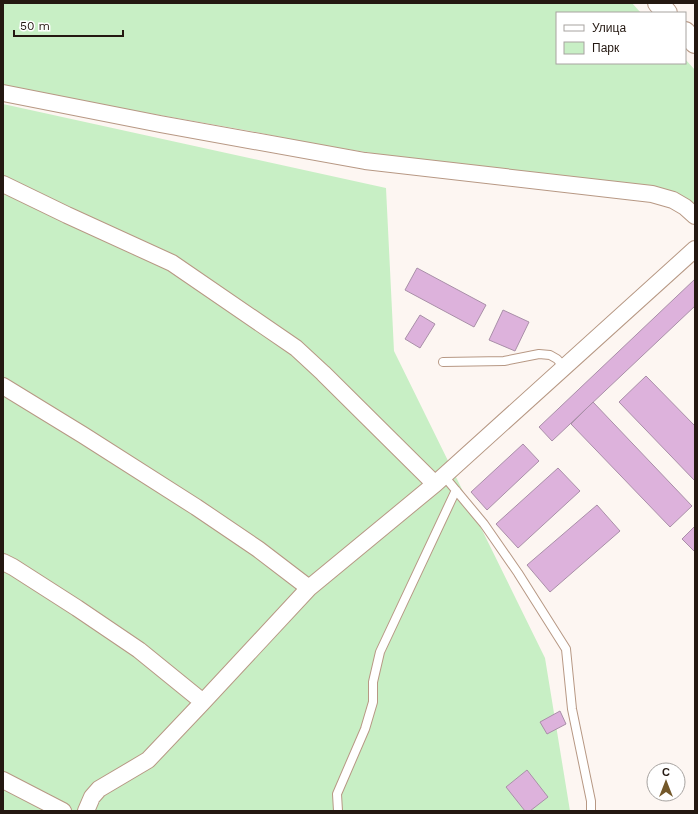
<svg xmlns="http://www.w3.org/2000/svg" width="698" height="814" font-family="'Work Sans',sans-serif">
<rect width="100%" height="100%" fill="#fdf6f2"/>
<!-- green -->
<path fill="#c8efc5" d="M3 3H632L641 13H557V63H685V59L695 70V204L664 189 390 156 321 145 250 131 108 106 3 86Z
M3 104 386 188 394 351 545 658 570 811H3Z"/>
<!-- building -->
<path fill="#ddb2dc" stroke="#a98fa8" d="M417 268 486 305 474 327 405 290Z
M695 279V306L552 441 539 427Z
M503 310 529 322 515 351 489 340Z
M420 315 435 324 420 348 405 339Z
M646 376 695 426V481L619 402Z
M593 402 692 506 670 527 571 424Z
M523 444 539 461 487 510 471 492Z
M558 468 580 491 518 548 496 524Z
M597 505 620 531 550 592 527 565Z
M695 526V552L682 539Z
M560 711 566 724 547 734 540 722Z
M527 770 548 797 530 811H525L506 787Z"/>
<g fill="none" stroke-linecap="round" stroke-linejoin="round">
<!-- service casing -->
<g stroke="#b79884" stroke-width="10">
<path id="service" d="M443 362 504 361 539 354 550 355 557 359 564 367
M444 476 484 524 518 573 566 649 572 709 591 801V811
M338 811 337 794 365 729 373 702V682L380 652 456 490"/>
</g>
<!-- minor casing -->
<g stroke="#b79884" stroke-width="18">
<path id="minor" d="M3 93 160 124 365 161 652 194 673 200 685 207 695 216
M3 184 67 215 172 263 296 348 323 373 435 484
M3 386 83 435 196 507 258 549 309 588
M3 562 13 567 77 608 139 650 203 702
M3 780 63 811
M86 811 92 797 99 789 148 760 203 702 309 588 435 484 695 249"/>
</g>
<!-- tertiary casing -->
<g stroke="#b79884" stroke-width="22">
<path id="tertiary" d="M658 3 667 13
M685 32 695 43"/>
</g>
<!-- service -->
<use href="#service" stroke="#fff" stroke-width="8"/>
<!-- minor -->
<use href="#minor" stroke="#fff" stroke-width="16"/>
<!-- tertiary -->
<use href="#tertiary" stroke="#fff" stroke-width="20"/>
</g>
<!-- border -->
<rect width="698" height="814" fill="none" stroke="#241811" stroke-width="8"/>
<!-- legend -->
<rect x="556" y="12" width="130" height="52" fill="#ffffff" stroke="#a7a3a0"/>
<rect x="564" y="25" width="20" height="6" fill="#ffffff" stroke="#a7a3a0"/>
<text x="592" y="32" font-size="12" fill="#241811">Улица</text>
<rect x="564" y="42" width="20" height="12" fill="#c8efc5" stroke="#a7a3a0"/>
<text x="592" y="52" font-size="12" fill="#241811">Парк</text>
<!-- north arrow -->
<g transform="translate(666 782)"><circle r="19" fill="#ffffff" stroke="#a7a3a0"/>
<path d="M0-3L7 15L0 10L-7 15Z" fill="#73582a"/>
<text y="-6" font-size="11" font-weight="bold" text-anchor="middle" fill="#241811">С</text>
</g>
<!-- scale -->
<path d="M14 30v6h109v-6" fill="none" stroke="#241811" stroke-width="2"/>
<text x="20" y="30" font-size="12" fill="#241811" stroke="#ffffff" stroke-width="3" paint-order="stroke">50 m</text>
</svg>
